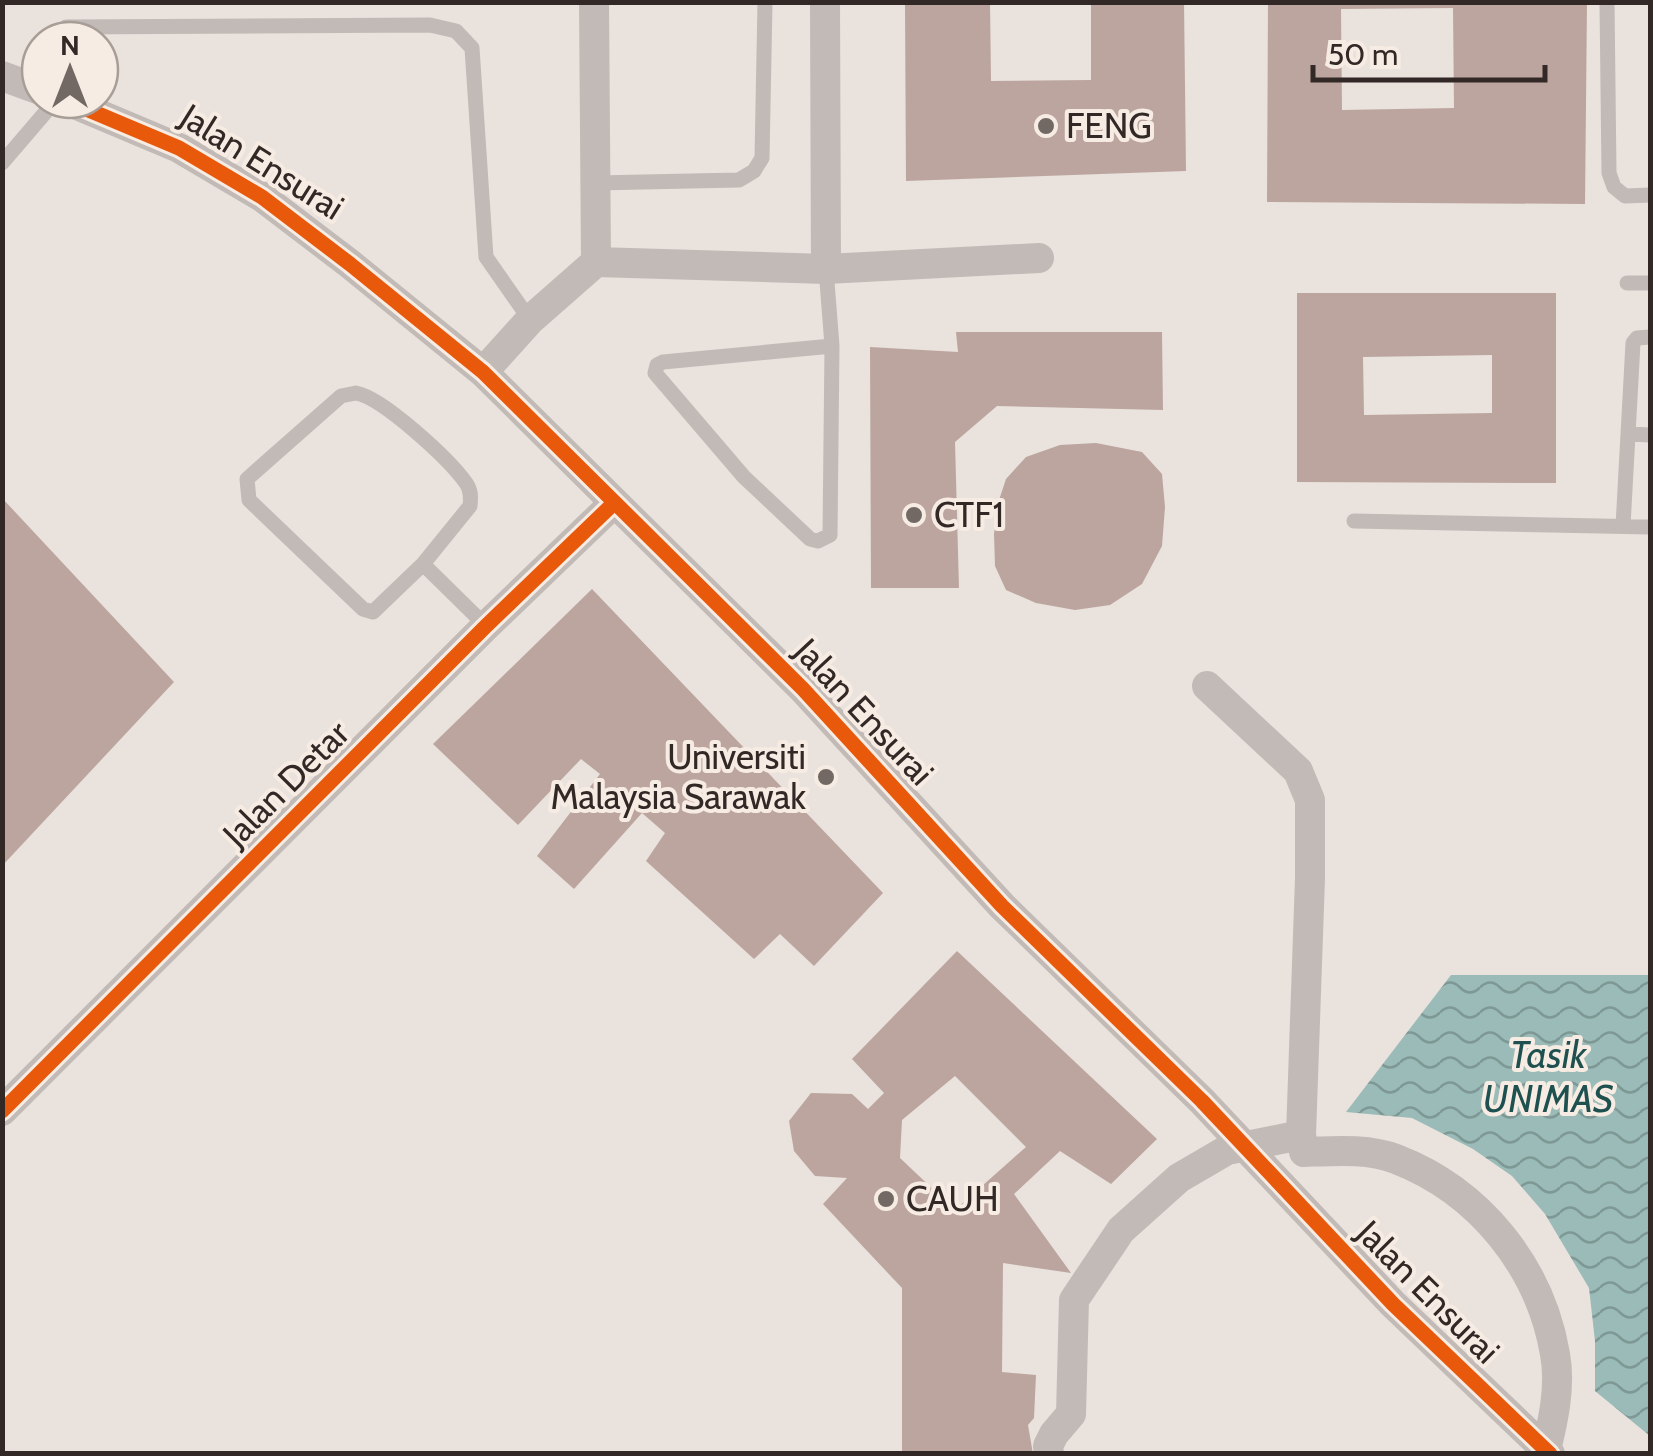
<svg xmlns="http://www.w3.org/2000/svg" width="1653" height="1456" font-family="Cabin,sans-serif">
<defs>
<pattern id="water-waves" width="16" height="10" patternUnits="userSpaceOnUse" patternTransform="scale(2.5)"><rect width="16" height="10" fill="#9abbb7"/><path d="M0 5q4-4 8 0t8 0" fill="none" stroke="#7e9895"/></pattern>
</defs>
<rect width="100%" height="100%" fill="#e9e2dd"/>
<!-- water -->
<path fill="url(#water-waves)" d="M1451 975H1650V1436L1595 1391V1341L1589 1288 1545 1214 1512 1176 1473 1149 1412 1118 1346 1112Z"/>
<!-- building -->
<path fill="#bca59f" fill-rule="evenodd" d="M905 2H990L991 81 1091 80V2H1184L1186 171 906 181Z
M1268 2H1587L1585 204 1267 202ZM1453 8 1454 108 1342 110 1341 9Z
M1297 293H1556V483L1297 482ZM1492 355V413L1364 415 1363 357Z
M956 332H1162L1163 410 997 406 955 442 959 588H871L870 347 958 352Z
M1096 443 1142 452 1162 474 1165 507 1162 546 1142 584 1110 605 1075 610 1036 603 1006 590 995 566 994 534 998 503 1006 479 1026 457 1060 445Z
M2 498 174 682 2 866Z
M592 589 883 893 814 966 780 934 754 959 646 861 665 833 642 813 574 889 537 856 600 774 581 759 518 825 433 744Z
M957 951 1157 1139 1111 1184 1060 1151 1014 1194 1071 1273 1003 1263 1002 1372 1036 1375 1034 1418 1028 1425 1033 1454H902V1288L823 1204 847 1178 815 1176 794 1151 789 1121 811 1093 852 1094 868 1109 884 1093 852 1059ZM955 1076 1026 1147 955 1210 900 1158 902 1120Z"/>
<g fill="none" stroke-linecap="round" stroke-linejoin="round">
<!-- lane -->
<path stroke="#c2bab6" stroke-width="15" d="M1607 2 1609 173 1614 187 1625 196 1650 195
M66 27 430 25 456 31 472 48 486 257 530 320
M2 163 56 100
M595 183 739 180 754 171 762 158 765 2
M826 269 832 346 830 535 818 541 810 539 744 477 655 373 657 365 663 362 832 346
M1627 283H1650
M356 393C383 398 449 459 466 483 471 490 471 497 470 506L423 564 373 612 363 609 249 500 247 479 341 396Z
M1629 434 1650 435
M1354 521 1650 527
M1623 526 1633 343 1637 338 1650 337
M423 564 486 626"/>
<!-- street -->
<path stroke="#c2bab6" stroke-width="30" d="M825 2 826 269
M2 76 40 90
M65 100 179 148 262 197 350 264 483 372 803 689 1002 906 1202 1101 1393 1304 1550 1454
M596 262 826 269 1039 258
M483 372 530 320 596 262 594 2
M1207 686 1298 771 1310 800V878L1301 1135
M2 1111 486 626 614 503"/>
<!-- street-bridge -->
<path stroke="#c2bab6" stroke-width="30" d="M1049 1454 1048 1446 1054 1434 1071 1414 1074 1300 1121 1230 1179 1178 1227 1150 1301 1135 1304 1152C1333 1151 1368 1148 1396 1159 1479 1191 1540 1266 1555 1354 1561 1387 1553 1422 1545 1454"/>
<!-- cycleway casing -->
<g stroke="#f7ece3" stroke-width="21">
<path id="cycleway" d="M65 100 179 148 262 197 350 264 483 372 803 689 1002 906 1202 1101 1393 1304 1550 1454
M2 1111 486 626 614 503"/>
</g>
<!-- cycleway -->
<use href="#cycleway" stroke="#e8590c" stroke-width="15"/>
</g>
<!-- markers -->
<g fill="#726965" stroke="#f7ece3" stroke-width="4">
<circle cx="1046" cy="126" r="10"/>
<circle cx="914" cy="515" r="10"/>
<circle cx="826" cy="777" r="10"/>
<circle cx="886" cy="1199" r="10"/>
</g>
<g text-anchor="middle" stroke-width="8" stroke-linejoin="round" paint-order="stroke">
<!-- poi labels -->
<g font-size="35" fill="#322825" stroke="#f7ece3" text-anchor="start">
<text x="1066" y="138">FENG</text>
<text x="934" y="527">CTF1</text>
<text x="806" y="769" text-anchor="end">Universiti<tspan x="806" dy="40">Malaysia Sarawak</tspan></text>
<text x="906" y="1211">CAUH</text>
</g>
<!-- street labels -->
<g font-size="35" fill="#322825" stroke="#f7ece3">
<text transform="translate(262 162) rotate(32)" y="12">Jalan Ensurai</text>
<text transform="translate(864 712) rotate(47)" y="12">Jalan Ensurai</text>
<text transform="translate(286 784) rotate(-45)" y="12">Jalan Detar</text>
<text transform="translate(1428 1292) rotate(45)" y="12">Jalan Ensurai</text>
</g>
<!-- water labels -->
<g font-size="38" font-style="italic" fill="#1e504f" stroke="#f7ece3">
<text x="1548" y="1068">Tasik<tspan x="1548" dy="44">UNIMAS</tspan></text>
</g>
</g>
<!-- border -->
<rect width="1653" height="1456" fill="none" stroke="#322825" stroke-width="10"/>
<!-- north arrow -->
<g transform="translate(70 70)"><circle r="48" fill="#f7ece3" stroke="#a89e97" stroke-width="2.5"/>
<path d="M0-8L18 38L0 25L-18 38Z" fill="#726965"/>
<text y="-15" font-size="28" font-weight="bold" text-anchor="middle" fill="#322825">N</text>
</g>
<!-- scale -->
<path d="M1313 65v15h232v-15" fill="none" stroke="#322825" stroke-width="5"/>
<text x="1328" y="65" font-size="30" fill="#322825" stroke="#f7ece3" stroke-width="8" paint-order="stroke">50 m</text>
</svg>
